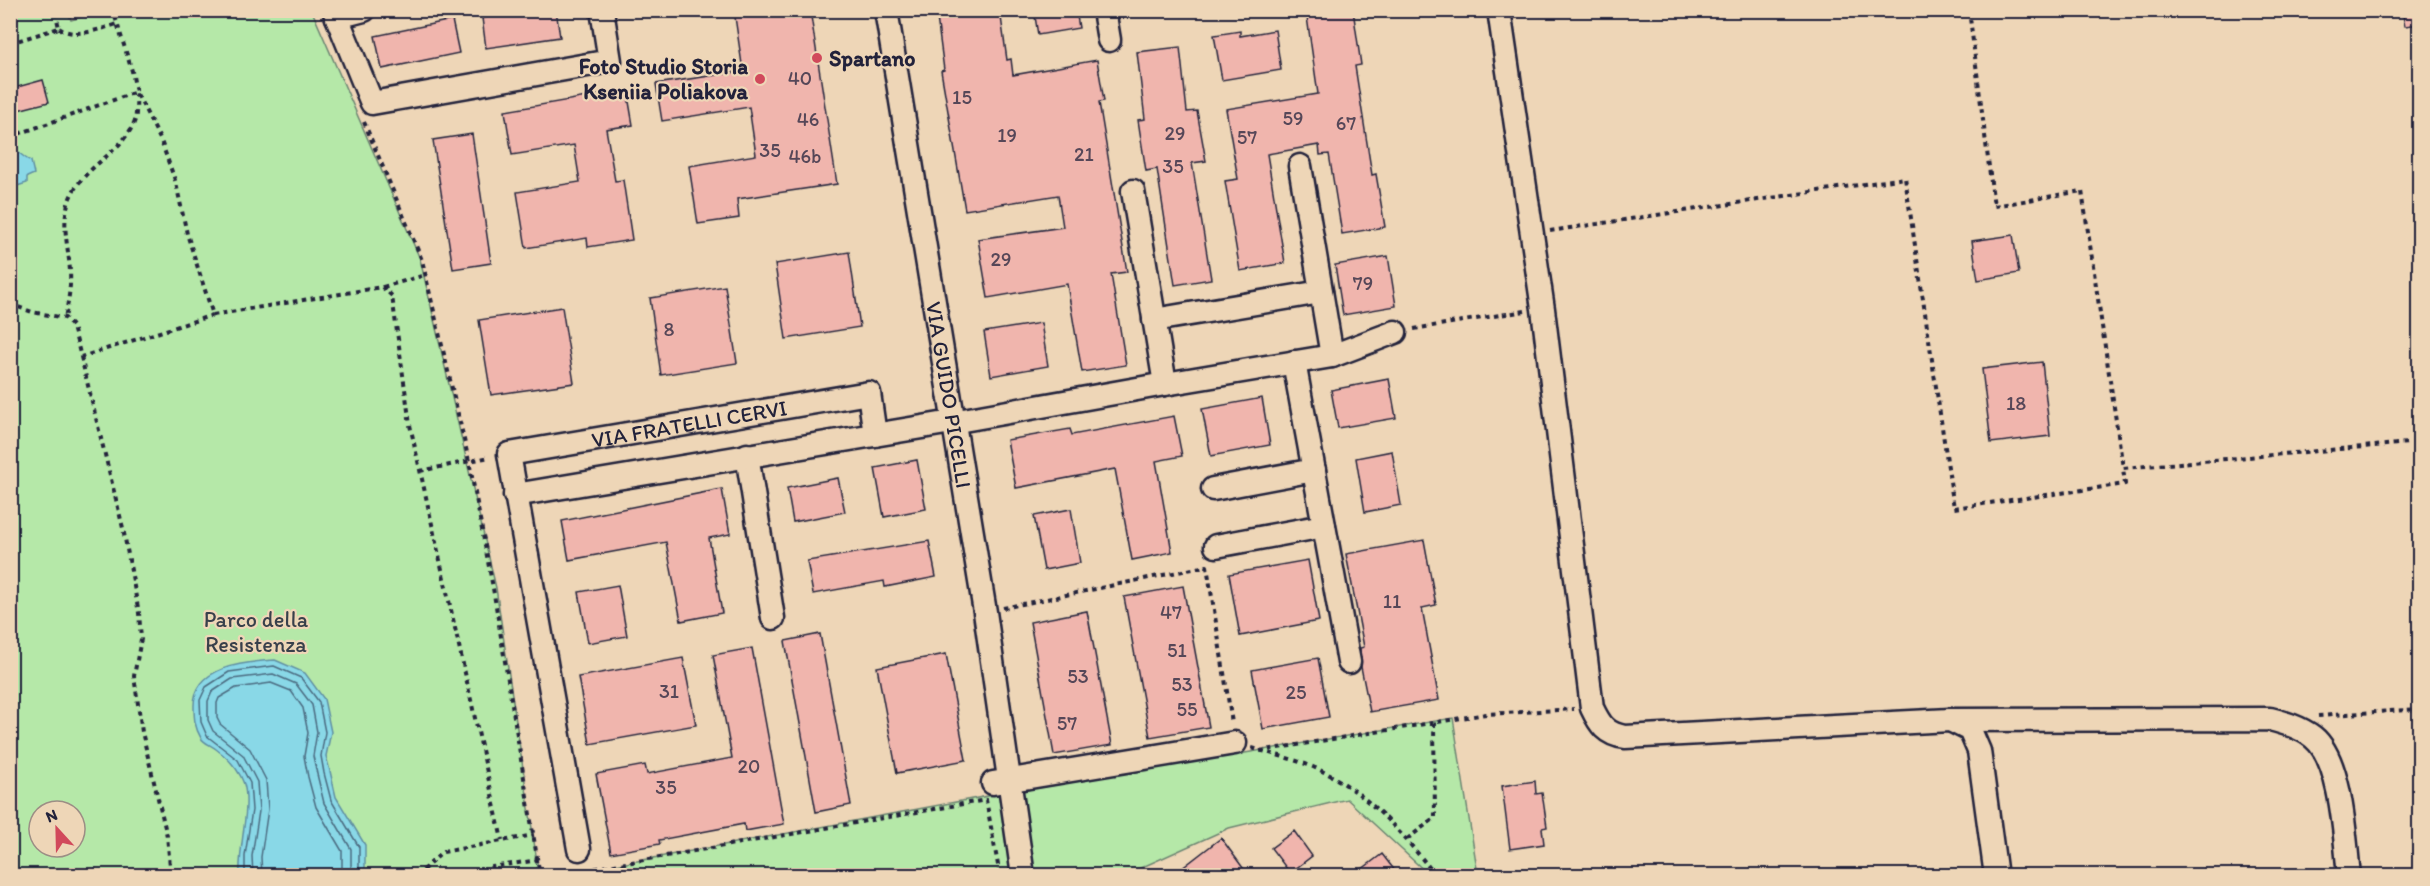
<svg xmlns="http://www.w3.org/2000/svg" width="2430" height="886" font-family="Itim,sans-serif">
<rect width="100%" height="100%" fill="#eed6b7"/>
<filter id="ink" filterUnits="userSpaceOnUse"><feTurbulence type="fractalNoise" baseFrequency=".0167" numOctaves="2"/><feDisplacementMap in="SourceGraphic" scale="12" xChannelSelector="R" yChannelSelector="G"/><feConvolveMatrix kernelMatrix="1 2 1 2 8 2 1 2 1" color-interpolation-filters="sRGB"/></filter>
<g filter="url(#ink)">
<!-- green -->
<path fill="#b5e8a8" stroke="#6c8572" stroke-width="1.5" fill-rule="evenodd" d="M105 10 312 11 420 259 496 588 539 875H11L10 11H68L71 20ZM39 811H75V847H39Z
M1453 718 1478 875H1429L1347 799 1229 828 1125 875H1025L1014 792Z
M1010 792 1020 876H556Z"/>
<!-- water -->
<path fill="#89d8e7" stroke="#608fa2" stroke-width="1.5" d="M11 150C19 150 23 158 31 161L34 174 27 177V183L17 186 11 194Z
M275 660 305 673 324 699 331 732 326 756 330 771 336 797 365 845V875H240C238 848 251 808 244 784 239 769 228 758 216 749 211 745 204 743 201 738 195 728 194 719 194 707 193 666 244 662 275 660Z"/>
<g fill="none" stroke-linecap="round" stroke-linejoin="round">
<!-- shore -->
<path stroke="#4b6b80" stroke-width="1.5" d="M245 876V856L252 810 250 783 238 760 207 736 201 722 200 700 206 687 229 672 274 666 301 678 319 702 325 732 321 756 324 773 331 800 359 847V876
M253 876 252 856 259 811 257 782 243 755 213 731 208 720V701L212 692 232 679 273 674 296 684 312 705 317 732 313 756 317 774 324 803 351 849V876
M262 876 261 857 268 809 266 780 250 749 220 724 217 718V703L219 698 236 688 271 683 291 691 303 708 308 733 304 756 308 777 316 807 342 851V876"/>
</g>
<!-- building -->
<path fill="#f0b5ad" stroke="#22223b" stroke-width="1.5" d="M519 10H556L560 37 486 48 482 18 519 13Z
M734 10H810L837 184 737 199 739 218 698 224 689 166 756 155 749 107 662 121 656 84 743 71Z
M936 10H1000L1007 60 1011 59 1013 75 1097 60 1104 101 1099 102 1127 272 1111 274 1126 365 1082 372 1067 284 988 298 978 239 1063 227 1058 195 965 210 941 71 944 70Z
M1034 10H1076L1079 28 1038 35Z
M1306 10H1353L1361 65 1355 66 1372 175 1376 174 1385 227 1342 234 1329 154 1320 155 1319 145 1267 154 1285 263 1240 271 1225 181 1238 179 1226 109 1318 94Z
M2402 10H2420V24L2405 26Z
M452 20 459 53 382 69 375 36Z
M1275 30 1281 70 1222 80 1214 35 1240 31V36Z
M1180 47 1187 112 1197 111 1206 161 1192 163 1211 279 1175 285 1157 169 1146 171 1138 120 1145 119 1137 52Z
M43 80 49 102 10 112V89Z
M627 90 633 125 606 129 615 181 623 180 632 240 588 247 587 238 526 248 517 192 580 182 574 145 512 155 505 111Z
M472 134 491 263 453 269 433 140Z
M2013 235 2019 273 1978 280 1972 241Z
M849 252 860 327 786 339 775 264Z
M1388 256 1396 306 1343 315 1335 265Z
M725 286 737 363 661 375 650 298Z
M562 307 574 383 491 395 479 320Z
M1041 323 1048 366 991 376 984 332Z
M2042 362 2050 436 1991 443 1982 369Z
M1389 379 1396 418 1338 428 1331 390Z
M1262 398 1270 445 1211 456 1202 409Z
M1174 416 1182 456 1156 461 1172 552 1132 560 1115 469 1016 488 1007 440 1070 429 1072 435Z
M1392 451 1401 505 1365 512 1356 458Z
M917 460 926 509 884 517 875 468Z
M838 478 845 512 793 522 787 488Z
M722 489 730 534 709 538 722 613 681 621 666 542 569 560 562 521Z
M1071 509 1080 563 1044 570 1034 516Z
M1424 540 1436 605 1422 608 1439 700 1370 712 1361 667 1360 648 1364 647 1346 554Z
M929 541 936 577 885 587 884 581 813 594 807 561Z
M1308 560 1319 621 1240 636 1229 574Z
M618 585 627 636 588 643 579 592Z
M1183 586 1209 727 1150 737 1124 597Z
M1087 611 1112 745 1054 755 1030 622Z
M820 634 851 805 816 812 785 641Z
M752 648 784 824 745 831 744 824 659 840 660 844 611 853 596 774 645 765 647 774 732 758 713 655Z
M946 654 966 760 897 773 877 667Z
M683 658 696 725 590 744 578 677Z
M1318 658 1329 717 1263 729 1252 670Z
M1535 781 1536 794 1542 793 1547 827 1542 828 1544 844 1510 849 1502 786Z
M1294 831 1312 856 1290 873 1271 848Z
M1221 838 1249 876H1172Z
M1382 854 1399 876H1353Z"/>
<g fill="none" stroke-linecap="round" stroke-linejoin="round">
<!-- minor casing -->
<g stroke="#22223b" stroke-width="27">
<g id="minor">
<path d="M334 10 372 103 610 61 602 10"/>
<path id="s1" d="M886 10 985 612 1023 876"/>
<path d="M1104 10 1109 40"/>
<path d="M1499 10 1543 309 1592 708C1600 725 1606 734 1625 737L1950 720 2270 719C2285 723 2300 727 2313 737 2342 760 2345 840 2349 876"/>
<path d="M337 17 364 10"/>
<path d="M1300 166 1332 356"/>
<path d="M1154 320 1321 292"/>
<path d="M1294 362 1349 662"/>
<path d="M1165 384 1332 356 1395 332"/>
<path d="M747 455 773 618"/>
<path d="M1213 489 1314 470"/>
<path d="M515 495 952 422 1165 384 1133 191"/>
<path d="M1216 546 1324 526"/>
<path d="M1950 720 1970 730 1979 751 1996 876"/>
<path d="M993 783 1235 743"/>
<path id="s2" d="M579 849 509 454 869 393 875 435"/>
</g>
</g>
<!-- path -->
<path stroke="#22223b" stroke-width="4" stroke-dasharray="4.5 4.5" stroke-linecap="butt" d="M1969 10 1994 206 2082 191 2123 468
M59 28C74 39 101 29 117 24
M10 43 59 28 55 10
M364 122 422 260 469 461 493 588 540 876
M10 137 136 92C136 101 137 111 135 120 124 152 83 166 70 198 60 223 69 247 70 272 71 287 68 303 65 318
M1550 231 1905 178 1954 508 2125 484 2123 468 2420 442
M383 287 425 275
M10 304 32 312 65 318 73 327 81 357 213 315 187 234 176 183 161 141 136 92 132 71 113 10
M213 315 382 287 392 296 410 425 502 840
M1414 329 1525 311
M81 357 123 528 139 613 141 639 134 676 142 732 167 836 171 876
M420 471 490 457
M1003 608 1207 566 1232 723
M2318 716 2420 709
M1252 748C1272 754 1294 759 1313 767 1364 788 1403 834 1436 876
M1260 751 1486 714 1574 709
M1407 839 1435 818 1434 722
M586 870 986 800 1000 876
M416 876 443 852 534 835
M474 876 492 867 538 860
M552 876 579 871"/>
<!-- minor -->
<use href="#minor" stroke="#eed6b7" stroke-width="22"/>
</g>
</g>
<!-- markers -->
<g fill="#d1495b" stroke="#eed6b7" stroke-width="2">
<circle cx="817" cy="58" r="6"/>
<circle cx="760" cy="79" r="6"/>
</g>
<g text-anchor="middle" stroke-width="4.5" stroke-linejoin="round" paint-order="stroke">
<!-- number labels -->
<g font-size="20" fill="#564758">
<text x="800" y="85">40</text>
<text x="962" y="104">15</text>
<text x="1293" y="125">59</text>
<text x="808" y="126">46</text>
<text x="1346" y="130">67</text>
<text x="1175" y="140">29</text>
<text x="1007" y="142">19</text>
<text x="1247" y="144">57</text>
<text x="770" y="157">35</text>
<text x="1084" y="161">21</text>
<text x="805" y="163">46b</text>
<text x="1173" y="173">35</text>
<text x="1001" y="266">29</text>
<text x="1363" y="290">79</text>
<text x="669" y="336">8</text>
<text x="2016" y="410">18</text>
<text x="1392" y="608">11</text>
<text x="1171" y="619">47</text>
<text x="1177" y="657">51</text>
<text x="1078" y="683">53</text>
<text x="1182" y="691">53</text>
<text x="669" y="698">31</text>
<text x="1296" y="699">25</text>
<text x="1187" y="716">55</text>
<text x="1067" y="730">57</text>
<text x="749" y="773">20</text>
<text x="666" y="794">35</text>
</g>
<!-- poi labels -->
<g font-size="22" font-weight="bold" fill="#22223b" stroke="#eed6b7" text-anchor="start">
<text x="829" y="66">Spartano</text>
<text x="748" y="74" text-anchor="end">Foto Studio Storia<tspan x="748" dy="25">Kseniia Poliakova</tspan></text>
</g>
<!-- street labels -->
<g font-size="22" fill="#22223b" stroke="#eed6b7">
<text dy="8" stroke="none"><textPath href="#s1" startOffset="390">VIA GUIDO PICELLI</textPath></text>
<text dy="8" stroke="none"><textPath href="#s2" startOffset="584">VIA FRATELLI CERVI</textPath></text>
</g>
<!-- park labels -->
<g font-size="22" fill="#38404b" stroke="#eed6b7">
<text x="256" y="627">Parco della<tspan x="256" dy="25">Resistenza</tspan></text>
</g>
</g>
<!-- margin -->
<rect width="2430" height="886" fill="none" stroke="#eed6b7" stroke-width="36"/>
<rect x="18" y="18" width="2394" height="850" fill="none" stroke="#22223b" stroke-width="2" filter="url(#ink)"/>
<!-- north arrow -->
<g transform="translate(57 829) rotate(338)"><circle r="28" fill="#eed6b7" stroke="#9c8e85" stroke-width="1.5"/>
<path d="M0-4.5L10 22L0 15L-10 22Z" fill="#d1495b"/>
<text y="-9" font-size="16" font-weight="bold" text-anchor="middle" fill="#22223b">N</text>
</g>
</svg>
